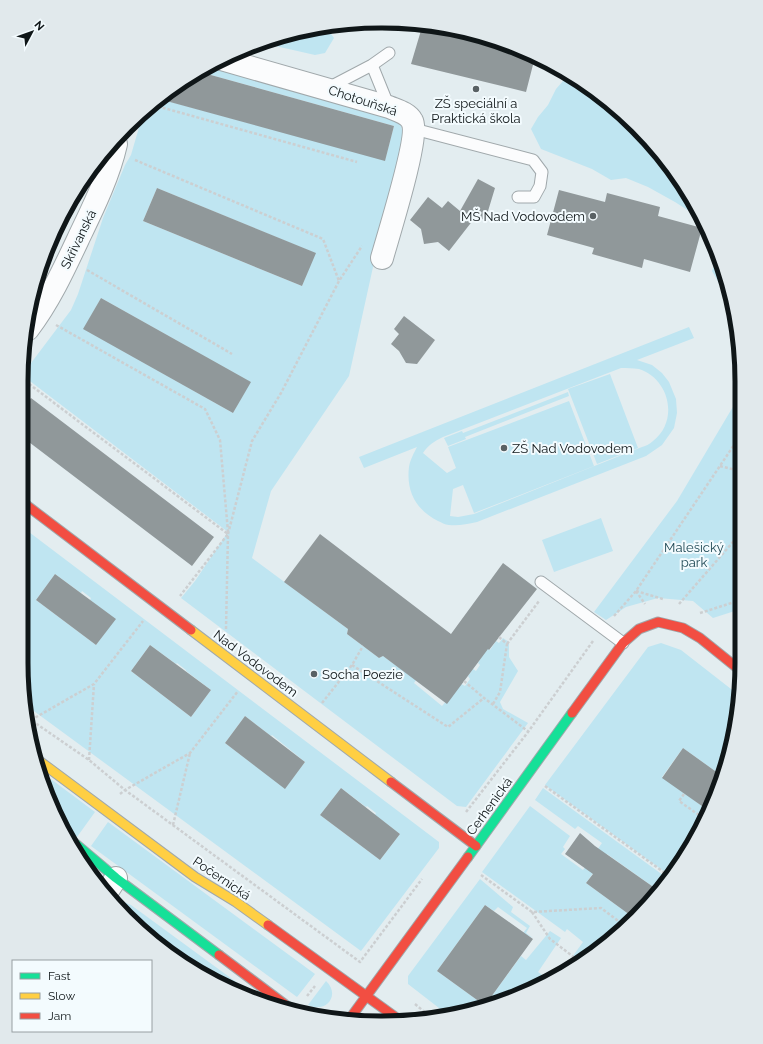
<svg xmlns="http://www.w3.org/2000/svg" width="763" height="1044" font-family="Raleway,sans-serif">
<rect width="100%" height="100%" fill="#e3edf0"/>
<!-- green -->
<path fill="#bfe5f1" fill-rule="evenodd" d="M326 27 334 38 325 53 315 55 271 45 266 42 288 33Z
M213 64 399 121 401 125 404 141 375 258 349 376 271 491 252 558 348 629 347 634 379 658 383 656 416 680 414 683 442 706 461 684 465 686 470 679 468 676 473 669 476 671 480 665 478 663 487 648 490 650 496 641 499 643 503 638 509 642V657L518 671 500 702 503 709 528 723 466 807 457 806 181 598 195 581 228 532 22 375 71 310 78 294 103 218 125 165 131 155 142 117 162 96 166 93 164 100 385 160 394 126 200 72ZM157 188 315 253 302 286 143 221ZM101 298 250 382 233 413 84 329Z
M566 72 619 110 667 162 700 218 675 202 648 187 626 178 611 180 592 169 541 149 531 129 538 117 548 105 556 89 563 81Z
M718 257 731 304 712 271Z
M689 327 694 338 637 360 652 365 662 373 669 382 676 399 677 413 674 428 662 445 646 456 477 522C467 524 459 526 449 525 445 525 441 522 438 521 416 510 406 491 409 467 410 460 414 453 417 447L364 468 359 457ZM621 368C627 368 633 368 639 369 670 379 679 421 653 441 650 444 646 446 642 447L474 514 458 517 450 516 453 489 463 485 474 513 594 466 569 401 448 447 456 468 447 473 423 453C428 445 435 441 443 437Z
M610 374 638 448 597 464 568 389Z
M568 392 569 396 465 437 466 439 448 446 444 438 462 431 463 433Z
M739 393 741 609 713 618 693 601 658 598 626 607 606 620 594 612 677 501 734 405Z
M601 518 613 551 554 572 542 540Z
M21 526 439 842V848L361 951 27 706 21 662ZM55 574 81 593 82 591 91 598 90 600 115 619 96 645 36 600ZM150 645 176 664 177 663 186 670V671L211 690 191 717 131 671ZM245 716 271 736 272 735 305 762 285 788 225 743ZM341 788 366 807 367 806 376 813 375 815 400 834 380 860 320 815Z
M661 643 681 650 740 696 730 756 722 776 683 748 662 777 709 811 705 822 669 875 545 785 648 647Z
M40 771 95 812 77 837 66 828Z
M543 788 667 878 659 891 607 854 586 883 634 918 601 948 562 971 583 942 567 929 565 932 482 872 530 806 570 836 563 847 565 849 561 854 583 870 602 843 578 826 575 829 535 800Z
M108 822 315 974 297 997 91 846Z
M480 879 513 907 511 912 530 926 526 933 533 938 523 933 527 928 498 907 494 911 485 905 437 971 484 1005 448 1015 408 984V976Z
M124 902 131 905 258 998 222 986 208 976 132 920 117 903Z
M550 931 561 938 538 972 548 979 520 995 486 1004 521 956 526 960Z
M326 981C341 995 326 1014 308 1005Z"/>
<!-- building -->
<path fill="#90989a" d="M422 27 529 55 535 57 526 92 411 64Z
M200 72 394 126 385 161 159 99 162 96Z
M478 179 495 188 485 221 477 215 449 251 438 242 424 244 421 229 410 220 428 197 442 208 448 201 460 211Z
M157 188 316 253 302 286 143 221Z
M559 190 605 202 607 193 660 207 658 216 702 228 690 272 644 259 642 268 592 254 594 248 547 235Z
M101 298 251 382 233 413 83 329Z
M404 316 435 340 417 364 406 363 399 351 391 344 399 334 394 329Z
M31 398 214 537 192 566 21 436V411Z
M320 534 451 634 503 563 537 589 489 650 488 649 447 704 383 656 379 658 347 634 348 629 284 582Z
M55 574 116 619 96 645 36 600Z
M150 645 211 690 191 717 131 671Z
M245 716 305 762 285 789 225 743Z
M683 748 722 776 709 811 662 778Z
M341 788 400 834 380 860 320 815Z
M580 833 595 846 659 891 653 900 634 918 586 883 593 874 565 854Z
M485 905 533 939 486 1004 484 1005 437 971Z"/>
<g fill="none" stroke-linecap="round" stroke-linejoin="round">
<!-- lane casing -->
<g stroke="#a0a8ab" stroke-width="13">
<path id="lane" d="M372 65 389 107
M328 88 372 65 389 53
M414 129 533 160 542 172 540 186 534 197H518
M541 582 623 643"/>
</g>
<!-- street casing -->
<g stroke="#a0a8ab" stroke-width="24">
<path id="street" d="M221 59 389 107C396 110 408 113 412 121 420 136 388 236 382 258
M28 329C50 300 65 267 80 235 94 206 109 175 116 144
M107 892 116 878"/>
</g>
<!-- fast casing -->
<g stroke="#a0a8ab" stroke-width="11">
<path id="fast" d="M71 840 116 878 219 955
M468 857 572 713"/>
</g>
<!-- slow casing -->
<g stroke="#a0a8ab" stroke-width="11">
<path id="slow" d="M191 630 391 782
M34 757 195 877 236 902 268 925"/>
</g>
<!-- jam casing -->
<g stroke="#a0a8ab" stroke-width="11">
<path id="jam" d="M21 501 191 630
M572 713 623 643 639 629 658 622 683 628 700 638 741 671
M391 782 476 846
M268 925 398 1019
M219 955 291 1009
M351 1017 468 857"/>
</g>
<!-- path -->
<path stroke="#cccfd1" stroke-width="2.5" stroke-dasharray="3 2" stroke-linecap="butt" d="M153 105 357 162
M135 160 323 239 339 281
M87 270 232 354
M56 325 205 409 220 440 228 532
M21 378 228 534 180 596
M720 466 740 471
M636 591 663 599
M636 591 645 604
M679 604 740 534
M700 613 741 600
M614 616 636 591 740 436
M226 629 228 534 252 441 281 393 339 281 362 246
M507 644 539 601
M352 665 448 727 484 698
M464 681 484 698 529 732
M322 703 352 665 363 646
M493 704 500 692 507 644 499 637
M28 718 89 760 125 790 360 962 422 879
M31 720 94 684 143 621
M89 760 94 684
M545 786 669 876
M120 794 125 790 190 753 238 691
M684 794 679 801 706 820
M466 812 528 732 593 641
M173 825 190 753
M481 875 532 912 601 908 625 926
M532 912 550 939 579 961
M307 996 315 986
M415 1004 433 1019"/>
<!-- lane -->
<use href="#lane" stroke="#fbfcfd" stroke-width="11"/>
<!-- street -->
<use href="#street" stroke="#fbfcfd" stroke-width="22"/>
<!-- fast -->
<use href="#fast" stroke="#16e098" stroke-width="9"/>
<!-- slow -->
<use href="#slow" stroke="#ffcf43" stroke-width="9"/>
<!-- jam -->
<use href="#jam" stroke="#f24e42" stroke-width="9"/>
</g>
<!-- markers -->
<g fill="#596164" stroke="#f3fbfe" stroke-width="1.5">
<circle cx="476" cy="89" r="4"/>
<circle cx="593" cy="216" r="4"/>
<circle cx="504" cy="448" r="4"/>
<circle cx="314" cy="674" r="4"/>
</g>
<g text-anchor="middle" stroke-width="4" stroke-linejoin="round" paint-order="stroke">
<!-- street labels -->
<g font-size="13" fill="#0f1618" stroke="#f3fbfe">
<text transform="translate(363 100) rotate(18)" y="5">Chotouňská</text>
<text transform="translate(78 239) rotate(-64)" y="5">Skřivanská</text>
<text transform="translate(256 663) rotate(37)" y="5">Nad Vodovodem</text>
<text transform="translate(489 806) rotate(-54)" y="5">Cerhenická</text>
<text transform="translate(222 878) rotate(34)" y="5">Počernická</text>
</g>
<!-- poi labels -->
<g font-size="13" fill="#0f1618" stroke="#f3fbfe" text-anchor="start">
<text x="476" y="108" text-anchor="middle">ZŠ speciální a<tspan x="476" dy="15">Praktická škola</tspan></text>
<text x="585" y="221" text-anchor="end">MŠ Nad Vodovodem</text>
<text x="512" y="453">ZŠ Nad Vodovodem</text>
<text x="322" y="679">Socha Poezie</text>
</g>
<!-- park labels -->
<g font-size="13" fill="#1f4955" stroke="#f3fbfe">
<text x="694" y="552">Malešický<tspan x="694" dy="15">park</tspan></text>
</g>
</g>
<!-- crop -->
<path d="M0 0H763V1044H0ZM381 28H382A353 353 0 0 1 735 381V663A353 353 0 0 1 382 1016H381A353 353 0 0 1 28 663V381A353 353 0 0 1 381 28Z" fill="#e1e9ec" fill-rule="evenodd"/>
<path fill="none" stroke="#0f1618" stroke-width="5" d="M381 28H382A353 353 0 0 1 735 381V663A353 353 0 0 1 382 1016H381A353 353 0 0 1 28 663V381A353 353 0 0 1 381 28Z"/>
<!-- legend -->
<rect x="12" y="960" width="140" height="72" fill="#f3fbfe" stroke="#989fa2"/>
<rect x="20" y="973" width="20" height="6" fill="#16e098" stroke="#989fa2"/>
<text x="48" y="980" font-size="12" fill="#0f1618">Fast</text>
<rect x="20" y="993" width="20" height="6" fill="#ffcf43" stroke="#989fa2"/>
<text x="48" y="1000" font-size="12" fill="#0f1618">Slow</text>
<rect x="20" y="1013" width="20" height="6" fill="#f24e42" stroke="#989fa2"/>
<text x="48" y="1020" font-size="12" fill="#0f1618">Jam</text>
<!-- north arrow -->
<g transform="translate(32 32) rotate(49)" stroke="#f3fbfe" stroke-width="3" paint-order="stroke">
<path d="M0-3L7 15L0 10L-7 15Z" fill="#0f1618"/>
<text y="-6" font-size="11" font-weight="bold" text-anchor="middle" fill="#0f1618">N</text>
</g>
</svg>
